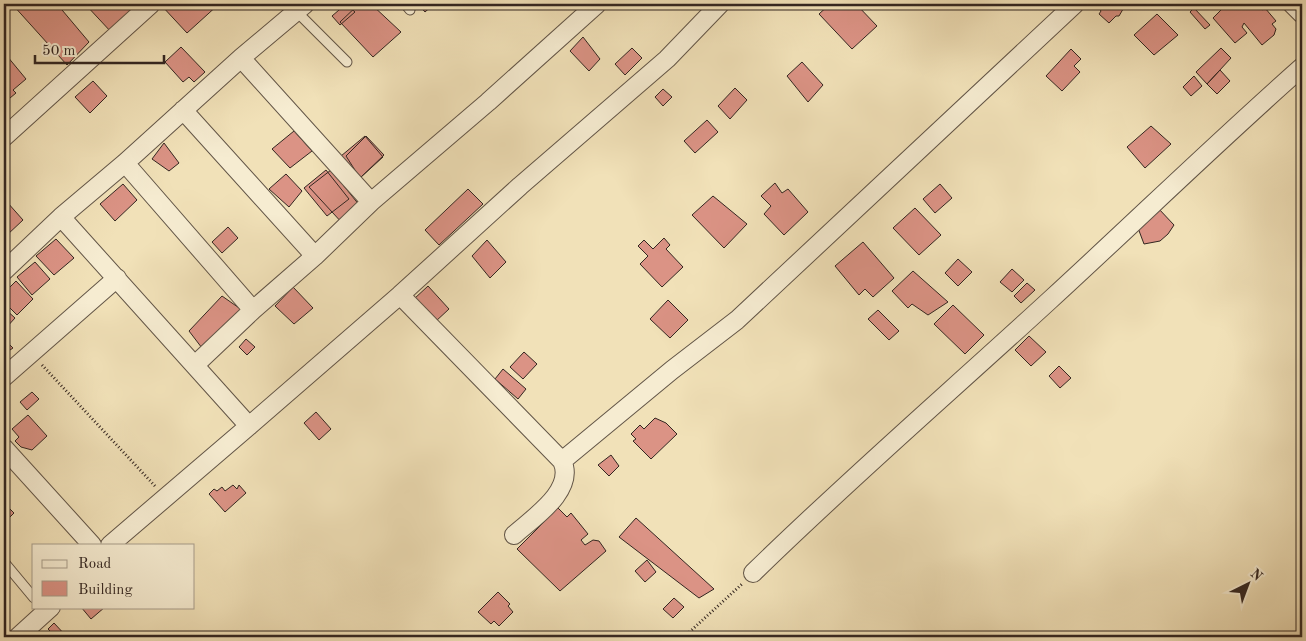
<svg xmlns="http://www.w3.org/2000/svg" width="1306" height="641" font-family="'Old Standard TT',serif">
<rect width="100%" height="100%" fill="#f1e1b8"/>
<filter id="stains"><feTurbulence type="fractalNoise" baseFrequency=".004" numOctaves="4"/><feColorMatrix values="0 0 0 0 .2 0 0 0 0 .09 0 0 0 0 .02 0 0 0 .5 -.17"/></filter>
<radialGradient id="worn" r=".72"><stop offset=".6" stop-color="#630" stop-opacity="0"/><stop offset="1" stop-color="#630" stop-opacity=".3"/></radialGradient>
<!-- building -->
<path fill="#db9385" stroke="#332621" d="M12 4H47L51 9 57 4 89 42 67 65Z
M85 4H144L112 33Z
M162 4H219L187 33 161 5Z
M346 4 355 12 340 25 332 16Z
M359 4H371L401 32 373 57 340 22Z
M418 4H434L425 12Z
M830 4H856L877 26 852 49 819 14Z
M1102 4H1126L1119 16H1116L1109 23 1099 14 1101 11 1099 8Z
M1227 4H1259L1261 6 1259 7 1263 10 1265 8 1276 21 1272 24 1276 29 1274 35 1262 45 1244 23 1242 27 1247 33 1235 43 1213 18Z
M1194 8 1210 25 1205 29 1190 12Z
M1157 14 1178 35 1154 55 1134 35Z
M583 37 600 59 589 71 570 51Z
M181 47 205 72 194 82 189 77 183 82 165 62Z
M632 48 642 58 625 75 615 64Z
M1221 48 1231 58 1207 84 1196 72Z
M1071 49 1081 59 1074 66 1080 72 1062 91 1046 76Z
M7 56 26 79 13 90 16 93 4 103V59Z
M802 62 823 85 808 102 787 76Z
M1220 70 1230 81 1217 94 1207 84Z
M1194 76 1202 86 1191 96 1183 87Z
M93 81 107 96 90 113 75 97Z
M735 88 747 100 730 119 718 106Z
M663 89 672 97 663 106 655 97Z
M707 120 718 132 695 153 684 141Z
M1151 126 1171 144 1145 168 1127 147Z
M294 131 312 151 290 168 272 149Z
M365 136 383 157 360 178 341 156Z
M366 136 384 155 360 178 346 156Z
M164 143 179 163 169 171 152 159Z
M326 170 349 199 327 216 304 188Z
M331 170 360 206 344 225 309 187Z
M286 174 302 191 289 207 269 189Z
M775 183 782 193 788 189 808 212 784 235 764 214 771 206 761 196Z
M123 184 137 200 115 221 100 204Z
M940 184 952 198 935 213 923 199Z
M468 189 483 204 439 245 425 230Z
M713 196 747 224 724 248 692 215Z
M7 202 23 220 7 235 4 231V205Z
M915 208 941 235 919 255 893 228Z
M1158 208 1174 225 1168 234 1160 241 1144 244 1138 228Z
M228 227 238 238 222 253 212 242Z
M664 238 670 245 666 249 683 267 662 287 640 264 648 256 638 246 644 240 653 249Z
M56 239 74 258 54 275 36 256Z
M487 240 506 262 490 278 472 256Z
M863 242 894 278 873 297 865 289 859 295 835 266Z
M958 259 972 272 958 286 945 273Z
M35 262 50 279 32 295 17 277Z
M1012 269 1024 280 1012 292 1000 282Z
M913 271 948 302 928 315 912 304 908 308 892 291Z
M16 281 33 299 17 315 4 302V293Z
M1027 283 1035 290 1021 303 1014 296Z
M428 286 449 309 435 322 414 299Z
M293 287 313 308 294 324 275 306Z
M222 296 242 310 202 348 189 331Z
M668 300 688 320 670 338 650 319Z
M953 305 984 335 965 354 934 324Z
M4 308 15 318 5 329 4 327Z
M878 310 899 331 889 340 868 319Z
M1029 336 1046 352 1031 366 1015 350Z
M4 339 13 348 4 354Z
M246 339 255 347 247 355 239 347Z
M524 352 537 364 523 379 510 367Z
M1059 366 1071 378 1060 388 1049 376Z
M503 369 526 389 518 399 495 379Z
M32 392 39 399 27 410 20 402Z
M316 412 331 429 319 440 304 423Z
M28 415 47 436 32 450 21 447 15 441 19 437 12 429Z
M655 418 666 423 677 434 651 459 633 441 636 439 631 434 640 425 644 429Z
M611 455 619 466 609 476 598 465Z
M4 466 9 472 4 477Z
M233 485 237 489 239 485 246 493 225 512 209 494 214 489 217 491 222 487 225 491Z
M4 503 14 513 4 523Z
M558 508 567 517 571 513 588 534 581 540 585 545 593 540 599 541 606 551 560 591 517 549Z
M636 518 714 589 699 598 619 537Z
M647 560 656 572 645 582 635 571Z
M498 592 510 604 508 606 513 612 499 626 494 621 491 624 478 612Z
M674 598 684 607 673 618 663 609Z
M81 607H105L91 619Z
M54 623 67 637H43L50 631 48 629Z"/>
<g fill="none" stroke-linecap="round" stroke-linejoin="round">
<!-- lane casing -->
<g stroke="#625547" stroke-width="11">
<path id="lane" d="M405 4 410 10
M297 12 347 62
M4 562 34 598"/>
</g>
<!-- street casing -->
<g stroke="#625547" stroke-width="20">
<path id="street" d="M1292 4 1302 14
M241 58 371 202
M183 110 315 256
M4 137 151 4
M125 163 253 310
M61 217 249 426
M4 271 61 217 125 163 241 58 305 4
M400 295 562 461C576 490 533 518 514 535
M195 365 253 310 315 256 371 202 488 102 597 4
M4 377 117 278
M4 448 92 545
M562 461 672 370 737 320 1075 4
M110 545 249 426 400 295 520 186 667 59 720 4
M753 573C849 479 951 391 1050 300 1134 223 1216 143 1302 67
M18 637 51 607"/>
</g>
<!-- path -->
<path stroke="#332621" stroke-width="3" stroke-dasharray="1 2.5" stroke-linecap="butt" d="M42 365 155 486
M684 637 742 584"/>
<!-- lane -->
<use href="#lane" stroke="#f6ecd1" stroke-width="9"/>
<!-- street -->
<use href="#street" stroke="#f6ecd1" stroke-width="18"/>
</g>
<!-- margin -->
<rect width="1306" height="641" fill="none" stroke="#f1e1b8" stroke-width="20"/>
<rect x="5" y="5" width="1296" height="631" fill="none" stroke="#332621" stroke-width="2.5"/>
<rect x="10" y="10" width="1286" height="621" fill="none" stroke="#332621"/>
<!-- legend -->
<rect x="32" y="544" width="162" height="65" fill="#f6ecd1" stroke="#a89d8b"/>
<rect x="42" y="560" width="25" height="8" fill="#f6ecd1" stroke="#a89d8b"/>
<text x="78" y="568" font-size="15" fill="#332621">Road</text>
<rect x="42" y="581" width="25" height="15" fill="#db9385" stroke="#a89d8b"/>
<text x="78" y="594" font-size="15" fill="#332621">Building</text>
<!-- north arrow -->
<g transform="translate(1248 584) rotate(42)" stroke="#f6ecd1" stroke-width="4" paint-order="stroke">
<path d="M0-4L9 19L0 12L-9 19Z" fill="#332621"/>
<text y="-8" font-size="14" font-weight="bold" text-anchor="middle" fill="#332621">N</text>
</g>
<!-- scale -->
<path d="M35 55v8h129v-8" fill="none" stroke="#332621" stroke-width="2.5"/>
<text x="42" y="55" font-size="15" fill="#332621" stroke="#f6ecd1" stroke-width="4" paint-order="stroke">50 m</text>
<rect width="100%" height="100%" filter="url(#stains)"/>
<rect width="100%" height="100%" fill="url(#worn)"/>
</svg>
